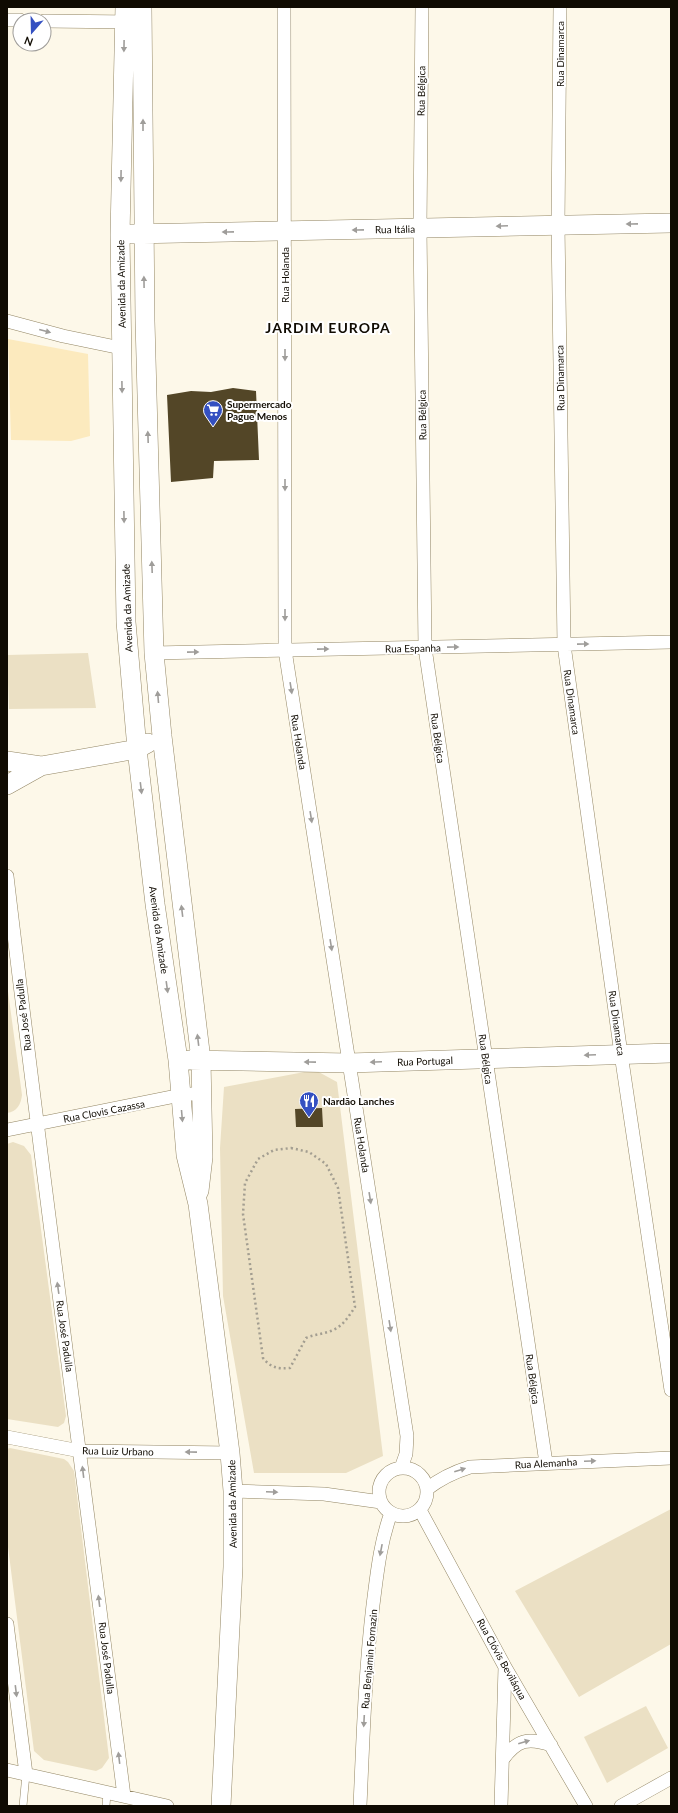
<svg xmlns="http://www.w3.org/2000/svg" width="678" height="1813" font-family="Lato,sans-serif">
<rect width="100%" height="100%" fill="#fdf8e9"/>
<!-- built -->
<path fill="#fceabe" d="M8 339 88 354 90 436 71 441 11 440Z"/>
<!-- green -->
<path fill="#ebe0c4" d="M88 653 96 708 9 709 7 655Z
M7 984 22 1095C21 1104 17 1112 7 1113Z
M315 1070 337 1082 383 1456 346 1473H254L223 1296 220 1148 224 1087Z
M13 1142 24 1146 31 1155 66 1416 64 1423 58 1427 7 1419V1144Z
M10 1448 64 1459 68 1462 74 1471 109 1758 102 1768 96 1771 44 1760 34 1751 7 1539V1449Z
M671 1509V1644L579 1697 515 1591Z
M646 1706 668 1748 607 1783 584 1737Z"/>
<!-- building -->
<path fill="#534627" d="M233 388 256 391 259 460 214 461 213 478 171 482 167 395 191 391 211 392Z
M322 1108 323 1127H296L295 1109Z"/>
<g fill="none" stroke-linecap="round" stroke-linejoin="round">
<!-- lane casing -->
<g stroke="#938664" stroke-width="8">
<path id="lane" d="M23 1806 26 1774
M106 1806 107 1793"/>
</g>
<!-- street casing -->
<g stroke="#938664" stroke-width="14">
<path id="street" d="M284 7 285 650 407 1436 406 1454 401 1468
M422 7 420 228 425 648 546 1463
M560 7 558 225 564 645 621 1054 671 1390
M7 20H20
M44 21 132 22
M7 321 63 336 121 348
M154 653 671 642
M7 876C43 1183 85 1490 124 1796
M7 1130 181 1095 202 1093
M7 1437 80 1451 230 1453
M379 1492a24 24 0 1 1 48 0a24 24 0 1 1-48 0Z
M427 1489C441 1478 454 1472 470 1467L671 1458
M233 1491 324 1494 381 1502
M420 1510 505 1667 586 1806
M7 1624 26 1774
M503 1759C517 1740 528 1737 551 1745
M7 1770 167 1806
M360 1806C363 1739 365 1672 373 1605 377 1574 380 1543 391 1513
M501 1806 505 1667
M621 1806 671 1778"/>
</g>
<!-- secondary casing -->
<g stroke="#938664" stroke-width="20">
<path id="secondary" d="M125 7 120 235 126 622 137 749 155 904 178 1060 186 1155 198 1204 230 1453 233 1491V1567L221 1806
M142 7 145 321 154 653 162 736 201 1060 203 1157 199 1191
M131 234 671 223
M7 761 41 766 137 749 148 743
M7 785 41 766
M189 1060 349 1063 671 1053"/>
</g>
<!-- path -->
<path stroke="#a39e91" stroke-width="2.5" stroke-dasharray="2 3" stroke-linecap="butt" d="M291 1148 309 1152 326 1164 338 1188 355 1307C349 1316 343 1326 333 1330 325 1334 315 1334 306 1338L290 1368C278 1369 271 1368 263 1358L243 1214 245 1183 258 1159 274 1150Z"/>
<!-- lane -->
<use href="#lane" stroke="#fff" stroke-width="7"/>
<!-- street -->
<use href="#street" stroke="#fff" stroke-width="13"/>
<!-- secondary -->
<use href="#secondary" stroke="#fff" stroke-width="19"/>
</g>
<!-- one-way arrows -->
<defs><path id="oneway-solid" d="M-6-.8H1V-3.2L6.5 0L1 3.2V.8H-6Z"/></defs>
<g fill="#9f9d9a">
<use href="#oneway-solid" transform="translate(124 46) rotate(91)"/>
<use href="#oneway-solid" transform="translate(143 125) rotate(-90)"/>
<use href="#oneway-solid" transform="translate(121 176) rotate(91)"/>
<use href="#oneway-solid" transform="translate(632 224) rotate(179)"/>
<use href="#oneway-solid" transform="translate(502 226) rotate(178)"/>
<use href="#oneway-solid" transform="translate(358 230) rotate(179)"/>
<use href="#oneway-solid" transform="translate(228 232) rotate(179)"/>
<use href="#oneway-solid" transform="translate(144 282) rotate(-91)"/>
<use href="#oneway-solid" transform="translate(45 331) rotate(15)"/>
<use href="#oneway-solid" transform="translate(285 355) rotate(90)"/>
<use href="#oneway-solid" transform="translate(122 387) rotate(89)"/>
<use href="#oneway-solid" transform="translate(148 437) rotate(-92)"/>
<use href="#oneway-solid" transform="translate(285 485) rotate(90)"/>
<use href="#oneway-solid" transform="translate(124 517) rotate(89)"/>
<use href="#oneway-solid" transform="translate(152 567) rotate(-92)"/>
<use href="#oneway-solid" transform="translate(285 615) rotate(90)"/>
<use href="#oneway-solid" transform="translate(583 644) rotate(-1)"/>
<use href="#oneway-solid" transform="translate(453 647) rotate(-1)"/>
<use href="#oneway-solid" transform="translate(323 649) rotate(-1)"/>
<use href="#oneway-solid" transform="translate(193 652) rotate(-1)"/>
<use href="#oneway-solid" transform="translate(291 688) rotate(81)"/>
<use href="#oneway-solid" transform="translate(158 697) rotate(-95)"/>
<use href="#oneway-solid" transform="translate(141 788) rotate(83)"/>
<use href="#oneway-solid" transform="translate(311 817) rotate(81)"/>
<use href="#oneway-solid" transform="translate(182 911) rotate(-97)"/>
<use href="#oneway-solid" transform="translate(331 945) rotate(81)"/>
<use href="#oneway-solid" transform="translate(167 987) rotate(82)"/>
<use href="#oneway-solid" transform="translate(198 1040) rotate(-97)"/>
<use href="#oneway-solid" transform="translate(590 1055) rotate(178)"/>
<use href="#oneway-solid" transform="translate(310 1062) rotate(-179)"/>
<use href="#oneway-solid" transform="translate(376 1062) rotate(178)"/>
<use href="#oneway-solid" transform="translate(182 1116) rotate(85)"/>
<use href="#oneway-solid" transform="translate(370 1198) rotate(81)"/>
<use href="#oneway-solid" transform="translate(58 1288) rotate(-98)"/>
<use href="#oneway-solid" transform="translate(390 1326) rotate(81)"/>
<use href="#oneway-solid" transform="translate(191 1452) rotate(-179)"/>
<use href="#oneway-solid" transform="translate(590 1461) rotate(-2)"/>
<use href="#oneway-solid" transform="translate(460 1470) rotate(-17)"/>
<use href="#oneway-solid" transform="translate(83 1472) rotate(-97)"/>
<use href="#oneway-solid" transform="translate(272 1492) rotate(2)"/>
<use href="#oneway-solid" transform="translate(381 1550) rotate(101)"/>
<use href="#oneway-solid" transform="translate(99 1601) rotate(-97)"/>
<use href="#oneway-solid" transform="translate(16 1691) rotate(83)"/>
<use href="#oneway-solid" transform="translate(364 1721) rotate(93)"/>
<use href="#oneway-solid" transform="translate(524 1742) rotate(-16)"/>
<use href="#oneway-solid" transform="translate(119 1758) rotate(-97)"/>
</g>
<!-- icons -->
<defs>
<g id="supermarket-pin" transform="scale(1)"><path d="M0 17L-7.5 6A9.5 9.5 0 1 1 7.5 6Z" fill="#3450c1" stroke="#fff"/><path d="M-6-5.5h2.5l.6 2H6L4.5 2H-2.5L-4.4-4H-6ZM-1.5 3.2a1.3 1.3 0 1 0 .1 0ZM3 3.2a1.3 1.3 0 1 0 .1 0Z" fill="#fff"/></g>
<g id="restaurant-pin" transform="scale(1)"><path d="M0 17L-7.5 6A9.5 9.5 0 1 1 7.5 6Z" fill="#3450c1" stroke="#fff"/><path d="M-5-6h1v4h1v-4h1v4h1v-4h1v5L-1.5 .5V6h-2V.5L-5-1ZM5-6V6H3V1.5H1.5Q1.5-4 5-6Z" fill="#fff"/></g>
</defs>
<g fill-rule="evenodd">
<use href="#supermarket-pin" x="213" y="410"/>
<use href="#restaurant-pin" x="309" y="1101"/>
</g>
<g text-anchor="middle" stroke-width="4" stroke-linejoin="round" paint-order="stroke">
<!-- street labels -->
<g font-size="10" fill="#100b02" stroke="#fff">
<text transform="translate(560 54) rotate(-90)" y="4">Rua Dinamarca</text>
<text transform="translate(421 91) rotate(-89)" y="4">Rua Bélgica</text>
<text transform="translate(395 229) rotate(-1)" y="4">Rua Itália</text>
<text transform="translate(285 275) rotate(-90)" y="4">Rua Holanda</text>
<text transform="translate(121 284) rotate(-91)" y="4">Avenida da Amizade</text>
<text transform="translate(560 378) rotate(-91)" y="4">Rua Dinamarca</text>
<text transform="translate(422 415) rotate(-91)" y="4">Rua Bélgica</text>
<text transform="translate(127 608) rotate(-92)" y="4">Avenida da Amizade</text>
<text transform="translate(413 648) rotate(-1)" y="4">Rua Espanha</text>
<text transform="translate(572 702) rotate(82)" y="4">Rua Dinamarca</text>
<text transform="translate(438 738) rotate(82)" y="4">Rua Bélgica</text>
<text transform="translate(299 742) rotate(81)" y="4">Rua Holanda</text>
<text transform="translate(159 930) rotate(82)" y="4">Avenida da Amizade</text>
<text transform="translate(23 1015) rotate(-97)" y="4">Rua José Padulla</text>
<text transform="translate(617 1023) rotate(82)" y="4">Rua Dinamarca</text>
<text transform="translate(486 1059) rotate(82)" y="4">Rua Bélgica</text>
<text transform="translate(425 1061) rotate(-2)" y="4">Rua Portugal</text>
<text transform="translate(104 1111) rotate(-11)" y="4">Rua Clovis Cazassa</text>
<text transform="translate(362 1145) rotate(81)" y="4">Rua Holanda</text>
<text transform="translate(65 1336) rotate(82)" y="4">Rua José Padulla</text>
<text transform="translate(533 1379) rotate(82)" y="4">Rua Bélgica</text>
<text transform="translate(118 1451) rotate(1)" y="4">Rua Luiz Urbano</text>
<text transform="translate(546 1463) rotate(-3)" y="4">Rua Alemanha</text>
<text transform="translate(232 1504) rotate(-91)" y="4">Avenida da Amizade</text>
<text transform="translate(107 1658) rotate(83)" y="4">Rua José Padulla</text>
<text transform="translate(369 1659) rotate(-85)" y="4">Rua Benjamin Fornazin</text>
<text transform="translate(502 1659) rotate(61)" y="4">Rua Clóvis Beviláqua</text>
</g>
<!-- poi labels -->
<g font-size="10" font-weight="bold" fill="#100b02" stroke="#fff" text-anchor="start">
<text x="227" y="408">Supermercado<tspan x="227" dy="12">Pague Menos</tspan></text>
<text x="323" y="1105">Nardão Lanches</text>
</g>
<!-- district labels -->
<g font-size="14" font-weight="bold" letter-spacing="1" fill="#100b02" stroke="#fff">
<text x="328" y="333">JARDIM EUROPA</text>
</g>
</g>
<!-- border -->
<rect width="678" height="1813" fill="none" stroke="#100b02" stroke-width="16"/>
<!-- north arrow -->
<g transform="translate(32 32) rotate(200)"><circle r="19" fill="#ffffff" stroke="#9f9d9a"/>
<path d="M0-3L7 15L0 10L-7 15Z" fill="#3450c1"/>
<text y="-6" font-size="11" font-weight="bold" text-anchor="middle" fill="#100b02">N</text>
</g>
</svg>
